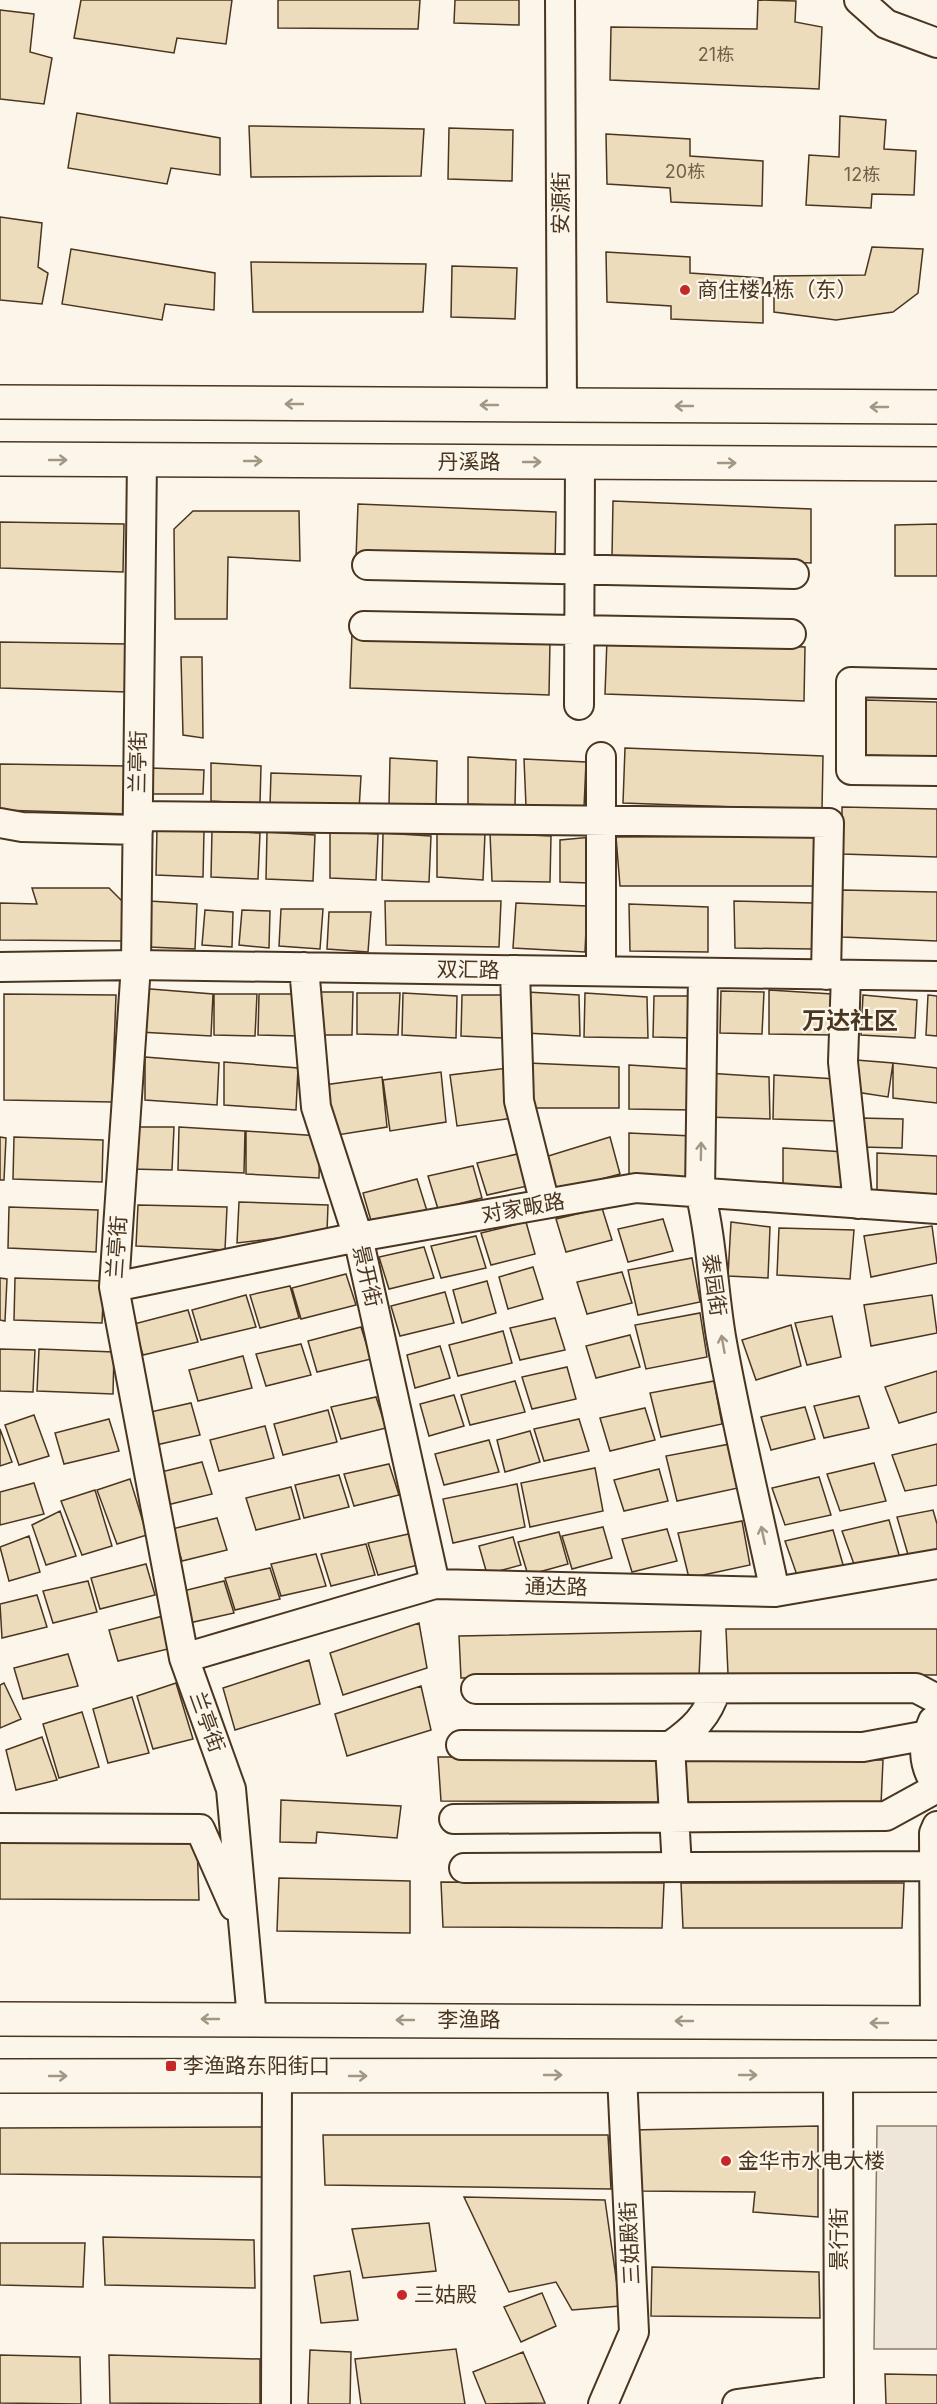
<svg xmlns="http://www.w3.org/2000/svg" width="937" height="2404" font-family="Inter,'Noto Sans SC',sans-serif">
<rect width="100%" height="100%" fill="#fbf6e9"/>
<!-- green -->
<path fill="#ede6d9" stroke="#887966" stroke-width="1.5" d="M877 2126H937V2349H874Z"/>
<!-- building -->
<path fill="#ecdcbc" stroke="#4a3520" stroke-width="1.5" d="M81 0H232L226 44 177 38 174 53 74 38Z
M278 0H420L418 29 278 28Z
M455 0H519V25L454 23Z
M758 0 796 1 795 22 822 27 819 89 610 80 611 27 757 29Z
M0 10 34 14 30 52 52 58 44 104 0 99Z
M77 113 220 138V175L171 168 167 184 68 168Z
M840 116 886 120 884 149 916 151 914 195 872 194 871 208 806 205 809 155 839 157Z
M249 126 424 129 421 176 251 177Z
M449 128 513 130 512 181 448 179Z
M606 134 690 139V156L763 161 762 206 671 202 670 188 607 184Z
M0 217 42 223 38 267 48 273 42 304 0 300Z
M872 247 923 249 918 293 893 312 836 320 774 312V276L865 275Z
M71 249 215 273 214 310 165 304 162 320 62 304Z
M606 252 690 257V273L763 278V323L671 319V306L607 302Z
M251 262 426 264 423 312H253Z
M452 266 517 268 515 319 451 317Z
M613 501 811 509V563L612 556Z
M358 504 556 512 555 566 356 559Z
M193 511H299L300 561 228 557 227 619H175L174 529Z
M0 522 124 524 123 572 0 568Z
M937 524V576H895V525Z
M352 633 550 641 549 695 350 688Z
M607 639 805 647 804 701 605 694Z
M0 642 128 644 127 692 0 688Z
M181 657H202L203 738 183 735Z
M866 700 937 702V757L864 755Z
M625 748 823 756 822 810 623 803Z
M468 757 516 760 515 806 468 804Z
M390 758 437 761 436 807 389 805Z
M524 759 586 762 584 808 526 806Z
M211 763 261 766 260 804 211 801Z
M0 764 129 766 128 814 0 810Z
M151 768 204 770 203 794H151Z
M271 773 361 776 359 810 270 806Z
M842 807 937 809V857L842 854Z
M157 828 204 831 203 877 156 875Z
M212 830 260 833 258 879 211 877Z
M330 831 378 834 376 880 330 878Z
M437 831 485 833 483 880 437 877Z
M267 832 315 835 313 881 266 879Z
M383 833 431 836 429 882 382 880Z
M490 833 551 836 550 882 492 881Z
M814 836V886H620L616 837Z
M592 837 590 883 560 882V840Z
M32 888H109L126 905 125 941 0 940V903L37 904Z
M842 890 937 892V941L842 937Z
M149 901 197 904 195 949 149 947Z
M385 901H501L499 947 386 945Z
M734 901 813 903 812 949 735 948Z
M516 903 587 906 585 952 513 948Z
M629 904 708 907V952L630 951Z
M281 909H323L320 949 279 946Z
M205 910 233 912 232 947 202 945Z
M242 910 270 911 269 948 239 945Z
M329 912H371L368 952 327 949Z
M138 988 213 994 211 1036 139 1032Z
M769 990 832 994V1035L769 1034Z
M721 991 764 992 762 1034 720 1033Z
M315 992H353L352 1035H313Z
M527 992 579 995 580 1036 526 1033Z
M357 993H400L398 1035 357 1034Z
M403 993 457 996 456 1038 402 1035Z
M585 993 647 997 648 1038 584 1037Z
M4 994 116 995 112 1102 4 1100Z
M214 994H257L255 1036 214 1035Z
M259 994H301L299 1036 258 1035Z
M462 995H504L502 1038 461 1036Z
M863 995 917 1000 915 1038 861 1035Z
M928 995 937 996V1036L926 1035Z
M654 996H696L694 1038 653 1037Z
M145 1057 219 1063 217 1105 145 1100Z
M856 1060 893 1063 888 1097 856 1092Z
M224 1062 298 1068 296 1110 224 1105Z
M528 1063 619 1067V1108H533Z
M893 1063 937 1068V1103L893 1098Z
M629 1065 691 1069 692 1110 629 1109Z
M508 1068 513 1118 457 1126 450 1075Z
M441 1072 446 1122 390 1131 383 1080Z
M707 1073 769 1077 770 1119 706 1117Z
M774 1075 836 1079 837 1121 773 1119Z
M382 1077 387 1127 331 1136 324 1085Z
M859 1118 903 1119 902 1148 861 1147Z
M131 1127H174L172 1170 131 1169Z
M179 1127 245 1131 244 1173 178 1170Z
M246 1131 320 1136 319 1178 246 1174Z
M629 1133 692 1136V1178L629 1176Z
M0 1137 6 1138 4 1180H0Z
M14 1137 103 1140 102 1182 13 1179Z
M610 1137 620 1174 553 1192 545 1157Z
M783 1148 845 1152 846 1193 783 1192Z
M522 1153 532 1185 487 1195 477 1163Z
M877 1153 937 1156V1197L877 1196Z
M473 1166 482 1198 438 1209 428 1176Z
M417 1179 427 1211 372 1224 363 1193Z
M239 1202 328 1205 327 1232 237 1243Z
M138 1205 227 1207 225 1250 136 1246Z
M9 1207 98 1210 96 1252 8 1248Z
M602 1208 612 1240 566 1252 556 1219Z
M663 1219 673 1251 628 1262 618 1229Z
M526 1222 535 1254 491 1265 481 1233Z
M731 1222 770 1227 768 1278 728 1276Z
M932 1226 937 1263 871 1277 864 1236Z
M779 1228 854 1230 850 1279 777 1275Z
M476 1236 486 1268 441 1278 431 1246Z
M424 1247 434 1278 389 1289 379 1257Z
M692 1258 700 1302 638 1315 628 1270Z
M533 1267 543 1299 508 1309 499 1277Z
M622 1272 632 1303 587 1314 577 1282Z
M346 1274 356 1305 301 1319 292 1288Z
M0 1278 7 1279 5 1321 0 1320Z
M15 1278 104 1281 102 1323 14 1320Z
M487 1281 496 1313 462 1323 453 1290Z
M290 1286 299 1318 260 1328 250 1295Z
M445 1292 454 1323 400 1336 391 1306Z
M246 1295 256 1327 201 1340 192 1310Z
M932 1295 937 1333 871 1346 864 1305Z
M188 1310 198 1342 143 1355 134 1324Z
M700 1313 707 1357 646 1369 635 1325Z
M832 1316 841 1357 807 1365 795 1323Z
M555 1318 565 1350 520 1360 510 1328Z
M791 1325 801 1366 756 1380 742 1340Z
M361 1327 371 1359 317 1372 308 1341Z
M503 1331 512 1363 458 1376 449 1345Z
M630 1335 640 1367 596 1378 586 1346Z
M301 1344 311 1375 266 1386 256 1354Z
M440 1346 450 1378 415 1388 407 1355Z
M0 1349 35 1350 33 1392 0 1391Z
M39 1349 114 1352 113 1394 37 1391Z
M243 1356 252 1388 198 1401 189 1370Z
M567 1367 576 1399 532 1409 522 1377Z
M937 1371V1412L899 1423 885 1387Z
M515 1381 525 1412 470 1425 461 1395Z
M714 1381 722 1424 661 1437 650 1393Z
M454 1395 464 1426 429 1436 420 1404Z
M859 1396 869 1428 824 1438 814 1406Z
M376 1397 386 1428 341 1439 331 1407Z
M191 1403 200 1435 156 1445 146 1413Z
M805 1407 815 1439 771 1450 761 1417Z
M645 1408 655 1440 610 1451 600 1418Z
M328 1410 337 1442 283 1455 274 1424Z
M34 1415 49 1456 19 1465 5 1425Z
M109 1419 119 1451 64 1464 55 1433Z
M579 1419 589 1451 544 1461 534 1429Z
M265 1426 274 1458 219 1471 210 1440Z
M0 1429 12 1462 0 1466Z
M530 1431 540 1462 505 1472 497 1440Z
M489 1440 499 1472 444 1485 435 1454Z
M730 1444 738 1488 677 1501 666 1456Z
M937 1444V1485L905 1491 892 1455Z
M202 1462 212 1494 167 1505 157 1473Z
M874 1463 886 1501 840 1511 827 1474Z
M389 1464 399 1495 354 1506 344 1474Z
M595 1468 603 1511 530 1527 521 1483Z
M659 1469 668 1501 624 1511 614 1480Z
M339 1475 349 1507 304 1518 295 1485Z
M819 1477 831 1515 785 1525 772 1488Z
M130 1479 147 1535 117 1544 97 1490Z
M34 1483 44 1514 0 1525V1492Z
M517 1484 525 1527 453 1543 443 1499Z
M291 1487 300 1519 256 1530 246 1498Z
M95 1490 112 1546 82 1555 61 1501Z
M933 1510 937 1524V1552L909 1558 897 1517Z
M60 1511 76 1556 46 1565 32 1525Z
M217 1518 227 1550 182 1561 172 1529Z
M889 1520 900 1558 855 1567 842 1531Z
M742 1521 750 1565 689 1578 678 1533Z
M603 1527 612 1558 572 1569 562 1536Z
M667 1529 677 1561 632 1572 622 1539Z
M833 1530 844 1568 798 1578 785 1541Z
M559 1532 568 1564 528 1575 518 1542Z
M413 1533 422 1564 378 1575 368 1543Z
M29 1536 40 1572 9 1581 0 1547Z
M513 1537 521 1565 487 1574 479 1546Z
M366 1544 375 1575 331 1586 321 1554Z
M316 1554 326 1586 281 1596 271 1564Z
M146 1564 155 1595 100 1609 91 1578Z
M270 1568 280 1599 235 1610 225 1578Z
M88 1581 97 1612 53 1623 43 1591Z
M224 1581 234 1613 189 1623 179 1592Z
M37 1595 47 1627 2 1638 0 1604Z
M163 1616 172 1648 118 1661 109 1630Z
M419 1623 427 1668 343 1695 330 1653Z
M726 1629H937V1675L728 1674Z
M701 1631 699 1677 461 1678 459 1636Z
M68 1654 78 1686 23 1699 14 1668Z
M309 1660 320 1704 235 1730 223 1688Z
M4 1683 21 1719 0 1728V1685Z
M176 1683 193 1739 153 1749 137 1696Z
M421 1686 431 1730 347 1756 335 1714Z
M132 1697 149 1753 108 1763 93 1709Z
M82 1712 99 1767 59 1778 43 1724Z
M42 1737 57 1780 16 1790 6 1750Z
M438 1757H662L660 1802 441 1801Z
M680 1758 883 1760 881 1805 682 1802Z
M281 1800 401 1806 397 1838 317 1832 316 1843 280 1842Z
M0 1843H197L199 1900 0 1899Z
M279 1878 410 1881V1933L277 1931Z
M441 1882 664 1883 662 1928 443 1927Z
M681 1883H904L902 1928H683Z
M818 2126V2217L753 2212 755 2192 638 2191 632 2130Z
M264 2127 265 2177 0 2174V2128Z
M323 2135H608L611 2189 325 2185Z
M464 2197 605 2200 620 2306 572 2310 556 2282 509 2292Z
M429 2223 436 2271 363 2278 352 2229Z
M103 2237 254 2240 255 2288 105 2285Z
M0 2243H85L83 2287 0 2285Z
M652 2267 819 2272 820 2318 651 2316Z
M350 2271 358 2320 321 2323 314 2276Z
M542 2293 556 2326 521 2342 504 2307Z
M456 2349 465 2404H361L355 2359Z
M310 2350 351 2352 350 2404H308Z
M523 2352 545 2403 486 2404 473 2372Z
M0 2355 80 2357 81 2404 0 2403Z
M109 2355 260 2359V2404L110 2403Z
M885 2374 937 2375V2404H886Z"/>
<g fill="none" stroke-linecap="round" stroke-linejoin="round">
<!-- minor casing -->
<g stroke="#4a3520" stroke-width="32">
<path id="minor" d="M560 0 562 405
M859 0 886 24 937 43
M142 460 136 965 114 1287 184 1658 231 1789 252 2019
M367 565 794 574
M364 626 791 634
M937 684 851 682V770L937 771
M579 705 580 462
M138 816 829 823 826 975
M0 823 22 827 138 830
M0 967 136 965 937 976
M304 967 316 1107 358 1237 435 1584
M515 970 519 1101 545 1204
M601 971V757
M703 973 700 1192C712 1239 713 1289 721 1337 736 1422 757 1507 775 1592
M846 975 843 1062 858 1204
M114 1287 358 1237 636 1188 937 1209
M184 1658 435 1584 775 1592 937 1564
M476 1689 916 1688 937 1699
M933 1721C922 1746 922 1763 937 1787
M461 1745 863 1747 928 1735
M454 1819 886 1816 937 1788
M0 1828 200 1829 234 1906
M677 1867 670 1746C693 1730 708 1716 716 1689
M464 1868 937 1866
M935 2023 934 1833 937 1826
M838 2075 839 2404
M276 2404 277 2076
M603 2404 634 2332 622 2075
M737 2404 839 2390"/>
</g>
<!-- major casing -->
<g stroke="#4a3520" stroke-width="36">
<path id="major" d="M0 402 937 407
M0 459 937 464
M0 2019 937 2023
M0 2076 937 2075"/>
</g>
<!-- minor -->
<use href="#minor" stroke="#fbf6e9" stroke-width="28"/>
<!-- major -->
<use href="#major" stroke="#fbf6e9" stroke-width="33"/>
</g>
<!-- one-way arrows -->
<defs><path id="oneway-shaft" d="M-6 0H5M1.5-3L5.5 0L1.5 3" fill="none" stroke-width="1.6" stroke-linecap="round" stroke-linejoin="round" transform="scale(1.5)"/></defs>
<g stroke="#a29684">
<use href="#oneway-shaft" transform="translate(294 404) rotate(-180)"/>
<use href="#oneway-shaft" transform="translate(489 405) rotate(-180)"/>
<use href="#oneway-shaft" transform="translate(684 406) rotate(-180)"/>
<use href="#oneway-shaft" transform="translate(879 407) rotate(-180)"/>
<use href="#oneway-shaft" transform="translate(58 460)"/>
<use href="#oneway-shaft" transform="translate(253 461)"/>
<use href="#oneway-shaft" transform="translate(532 462)"/>
<use href="#oneway-shaft" transform="translate(727 463)"/>
<use href="#oneway-shaft" transform="translate(701 1151) rotate(-89)"/>
<use href="#oneway-shaft" transform="translate(723 1344) rotate(-100)"/>
<use href="#oneway-shaft" transform="translate(763 1535) rotate(-102)"/>
<use href="#oneway-shaft" transform="translate(210 2019) rotate(180)"/>
<use href="#oneway-shaft" transform="translate(405 2020) rotate(-180)"/>
<use href="#oneway-shaft" transform="translate(684 2021) rotate(-180)"/>
<use href="#oneway-shaft" transform="translate(879 2023) rotate(-180)"/>
<use href="#oneway-shaft" transform="translate(553 2075)"/>
<use href="#oneway-shaft" transform="translate(748 2075)"/>
<use href="#oneway-shaft" transform="translate(58 2076)"/>
<use href="#oneway-shaft" transform="translate(358 2076)"/>
</g>
<!-- markers -->
<g fill="#c62828" stroke="#fbf6e9" stroke-width="2">
<circle cx="685" cy="290" r="6"/>
<rect x="165" y="2060" width="12" height="12" rx="3"/>
<circle cx="726" cy="2161" r="6"/>
<circle cx="402" cy="2295" r="6"/>
</g>
<g text-anchor="middle" stroke-width="4.5" stroke-linejoin="round" paint-order="stroke">
<!-- number labels -->
<g font-size="18" fill="#725f47">
<text x="716" y="61">21栋</text>
<text x="685" y="178">20栋</text>
<text x="862" y="181">12栋</text>
</g>
<!-- street labels -->
<g font-size="21" fill="#4a3520" stroke="#fbf6e9">
<text transform="translate(561 203) rotate(-90)" y="7">安源街</text>
<text x="469" y="469">丹溪路</text>
<text transform="translate(138 762) rotate(-89)" y="7">兰亭街</text>
<text transform="translate(468 970) rotate(1)" y="7">双汇路</text>
<text transform="translate(523 1208) rotate(-10)" y="7">对家畈路</text>
<text transform="translate(117 1247) rotate(-86)" y="7">兰亭街</text>
<text transform="translate(367 1276) rotate(77)" y="7">景开街</text>
<text transform="translate(714 1285) rotate(82)" y="7">泰园街</text>
<text transform="translate(556 1587) rotate(1)" y="7">通达路</text>
<text transform="translate(207 1722) rotate(70)" y="7">兰亭街</text>
<text x="469" y="2027">李渔路</text>
<text transform="translate(839 2239) rotate(-90)" y="7">景行街</text>
<text transform="translate(630 2243) rotate(-93)" y="7">三姑殿街</text>
</g>
<!-- poi labels -->
<g font-size="21" fill="#4a3520" stroke="#fbf6e9" text-anchor="start">
<text x="697" y="297">商住楼4栋（东）</text>
<text x="183" y="2073">李渔路东阳街口</text>
<text x="738" y="2168">金华市水电大楼</text>
<text x="414" y="2302">三姑殿</text>
</g>
<!-- quarter labels -->
<g font-size="24" font-weight="bold" fill="#4a3520" stroke="#fbf6e9">
<text x="850" y="1029">万达社区</text>
</g>
</g>
</svg>
